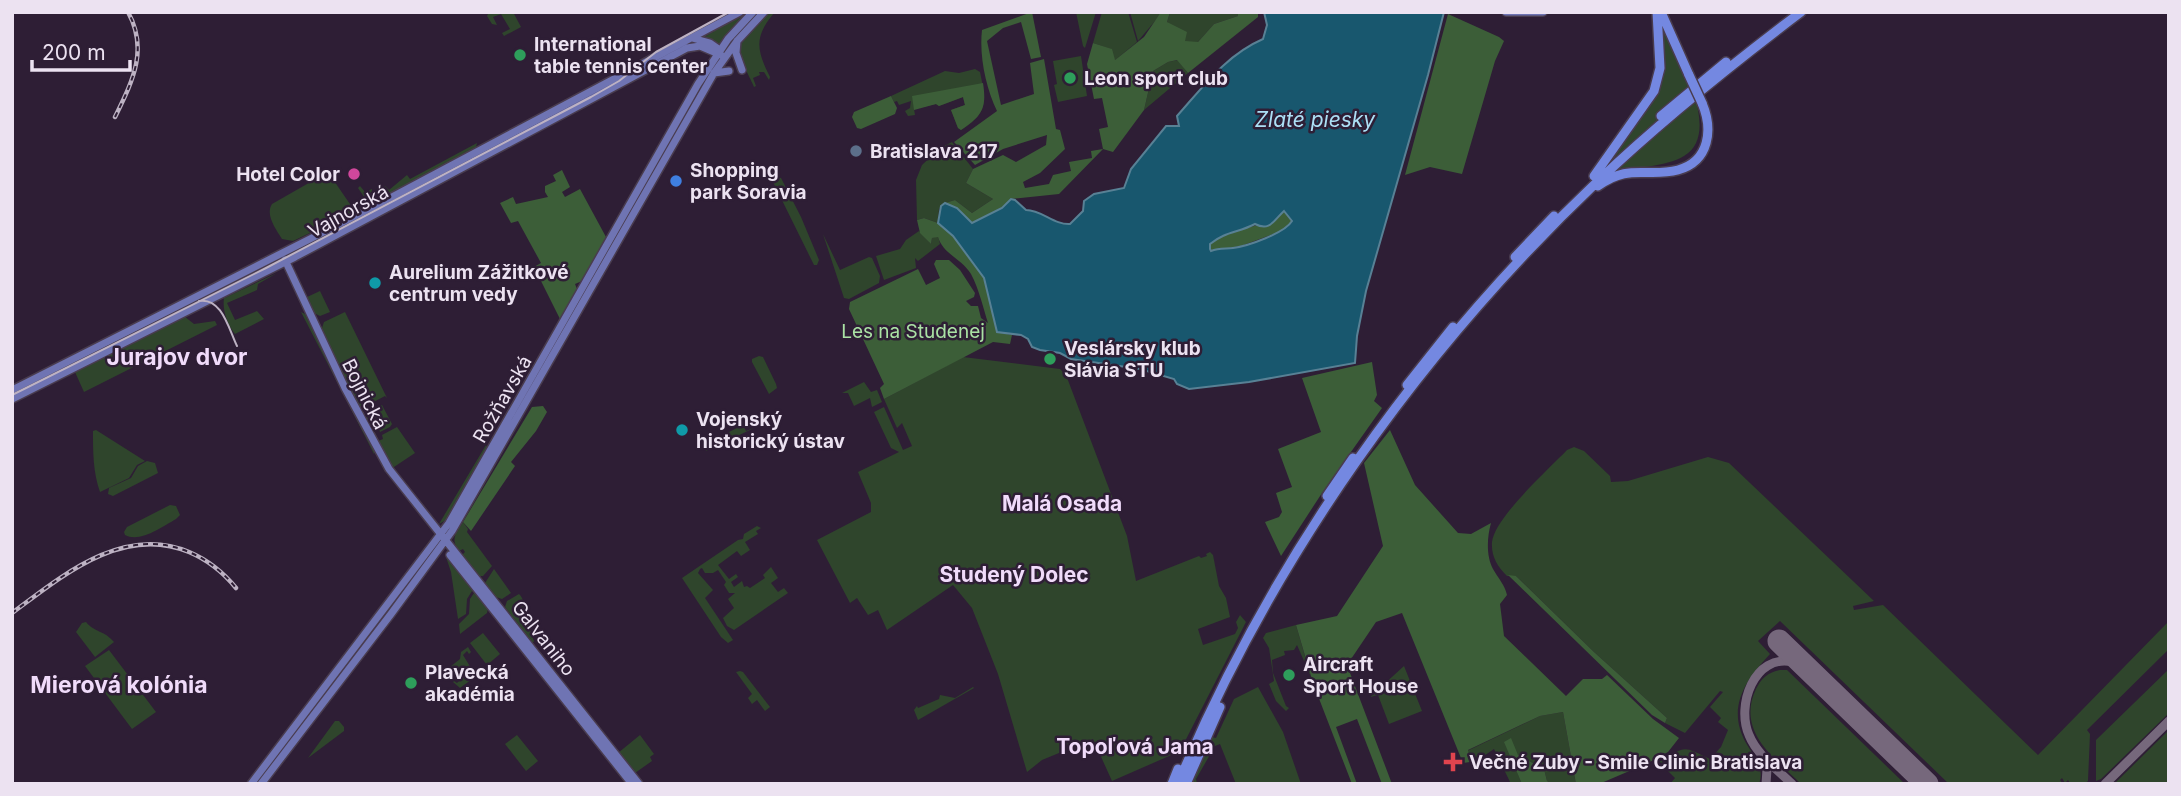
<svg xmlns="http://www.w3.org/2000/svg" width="2181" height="796" font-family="Inter,sans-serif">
<rect width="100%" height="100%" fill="#2e1e35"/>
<!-- green -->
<path fill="#2f452c" d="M489 12H513L521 27 504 36 502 33 510 29 501 14 493 17 497 25 492 24 487 16Z
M745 12H750L720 47 701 39Z
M769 12H775C753 37 757 51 770 77L769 80 764 72H759L760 75 753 78 756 86 754 87C751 79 737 55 739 48 741 41 749 37 751 29Z
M1076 12H1096L1085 48 1083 46Z
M1102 12H1128L1137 42 1114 61 1111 49 1093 43Z
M1130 12H1161V14L1138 41Z
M1170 12H1238V16L1214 24 1198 42H1184L1167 22Z
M1660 16C1674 48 1725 132 1684 156 1666 167 1632 167 1610 174L1615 150 1656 93Z
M1081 56 1087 96 1058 102 1054 85 1057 84 1053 61Z
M1178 60 1188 73 1144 110 1153 71 1168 62Z
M975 69 980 72C986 101 989 112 961 130L958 128 951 110 965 105 963 97 939 106 936 104 914 109 915 115 908 116 905 111 910 108 911 101 899 105 897 101 894 102 891 96 945 71 959 73Z
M952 142 973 169 966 183 993 199 972 213 955 200 945 203 939 209 938 223 924 218 917 220 916 180 922 165 940 148Z
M477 143 476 147 387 195 380 190 385 186 389 190 407 175 410 179Z
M328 172 354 210 369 204 358 188 360 186 365 192 372 189 371 204 293 241 282 239C276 229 265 215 272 204Z
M775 176 781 178 801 217 819 260 817 265H814L773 182V178Z
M919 231 931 244 932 238 938 236 940 244 918 261 915 258 916 268 884 280 876 256 900 249 906 240Z
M823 234 840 270 869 257 872 258 880 276 879 283 849 299 844 298Z
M277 273 258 284 257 290 227 303 235 320 257 311 264 319 235 334C228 325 222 311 224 298Z
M320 291 330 312 320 316 314 313 307 297Z
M301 312 305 314 375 452 374 454Z
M345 312 387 398 385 396 366 406H357L354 402 322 328 324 322Z
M184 316 194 324 215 321 217 325 84 392 75 372Z
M759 356 763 357 776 384 777 388 769 394 752 362V359Z
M963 357 1060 369 1066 375 1127 536 1136 581 1199 556 1201 558 1207 556 1206 554 1210 552 1213 555 1219 586 1226 598 1230 617 1198 629 1203 645 1235 634 1238 628 1236 622 1240 615 1246 622 1180 751 1176 753 1112 781 1093 739 1042 760 1027 772 998 674 972 608 953 585 887 630 878 610 868 615 857 598 850 603 817 540 871 512V503L858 472 899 452 891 448 874 412 884 407 903 450 912 446 902 423 897 428 884 399Z
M864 382 871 392 877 390 882 402 872 407 870 398 854 406 848 393H842Z
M382 405 392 424 390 427 380 432 376 423 369 426 364 419 368 412Z
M740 418 746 431 756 427 706 451 703 445 743 425Z
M397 427 415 453 391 469 376 442 383 439 382 435Z
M96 430 145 461 137 465 129 478 100 492C93 472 93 452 93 431Z
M486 445 489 450 448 519 439 524Z
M1574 447 1584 451 1610 476 1611 482 1628 481 1708 457 1729 463 1874 601 1853 606 1854 610 1883 605 2038 755 2169 621V649L2087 730 2090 734 2088 781 2084 784 2070 783 2068 780 2065 783 2062 778 2060 780 2063 784H1949L1780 621 1758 641 1770 654C1746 680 1726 707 1746 743 1754 757 1765 767 1759 784H1670L1675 778 1668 771 1669 769 1663 763 1659 762C1687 746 1681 745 1710 759L1721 747 1728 730 1718 722 1721 718 1710 707 1723 692 1720 691 1685 733 1665 723 1667 718 1594 652 1516 576H1507C1497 566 1491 556 1492 542 1495 517 1549 469 1567 450Z
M147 461 155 463 158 473 113 496 108 494 109 488 131 478 138 466Z
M170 505 176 506 180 515 176 519C162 527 140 543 125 535L124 532 127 527Z
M463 522 468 529 467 532 492 566 483 576H479L462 555 465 552 463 549 459 551C450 540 456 532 463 522Z
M757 526 761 528 756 531 758 534 745 542 750 550 741 556 737 551 718 565 729 579 736 574 738 577 731 582 734 587 742 581 744 587 747 586 750 588 765 578 763 575 771 567 778 578 771 583 778 592 784 588 788 593 734 630 727 626 723 618 734 608 728 599 735 593H729L724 585 726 582 718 570 713 573H705L702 568 700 569 698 573 713 590 705 598 733 640 728 643 721 637 682 578 738 540 743 539 744 534Z
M446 557 488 608 487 613 460 634 459 624 469 614 470 599 474 593 472 591 467 599 466 614 458 619 451 572Z
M494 569 511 593 502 599 496 597 485 583Z
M519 594C527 601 528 628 534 641L532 644 505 607 507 601Z
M86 622C95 633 104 630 114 642L95 657 76 632 82 623Z
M1296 625 1311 677 1297 645 1294 650 1284 651 1285 655 1272 660 1273 673 1286 706 1289 708 1286 711 1276 701 1269 684 1274 681 1269 648 1263 638 1266 633Z
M483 633 500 654 487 665 470 643Z
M468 647 471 652 469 654 467 651 463 655 471 668 467 671 471 675 476 671 479 674 460 688 453 682 454 681 457 683 460 680 453 667 449 670 450 673 447 675 445 671 460 659 461 652Z
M109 650 156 712 132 729 85 666Z
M1404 666 1422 711 1389 724 1378 695 1370 697Z
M2169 669V713L2101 779 2096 781V740Z
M1780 670H1787L1905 784H1801C1774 758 1736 731 1756 689 1761 679 1768 672 1780 670Z
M740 671 743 672 770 707 765 711 757 700 752 704 748 698 752 694 736 672Z
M973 687 974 688 918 720 914 710 917 706 918 708 939 699 940 695 955 698Z
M1258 687 1283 732 1301 784H1236L1220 744 1215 746 1196 779 1197 784H1189L1212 737 1216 738 1234 699Z
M1563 712 1576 784H1552L1547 781 1544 769 1518 755 1505 742 1522 784H1511L1494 749 1472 764 1470 762 1467 751 1540 716Z
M335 721H339L344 727V731L308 758Z
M2169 730V784H2114Z
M517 735 538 761 526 771 505 744Z
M640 735 654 754 650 757 652 761 635 773 618 753Z"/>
<!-- forest -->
<path fill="#3c5e38" d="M1032 12 1041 57 1031 59 1021 22 1003 28 987 41 1001 105 1034 94 1030 63 1044 59 1056 129 1060 130 1065 149 1040 173 1023 182 1025 188 1049 184 1053 175 1071 171 1069 162 1092 158 1091 151 1103 149 1099 129 1108 127 1102 98 1094 99 1087 64 1093 43 1112 49 1115 60 1144 37 1161 12H1170L1167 22 1187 32 1185 41 1198 42 1214 24 1238 16V12H1258V17L1188 73 1177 60 1168 62 1153 71 1144 110 1113 152 1103 149 1059 194 1011 199 1002 208 972 223 957 208 945 203 955 200 972 213 993 199 966 183 973 169 1003 155 1016 162 1046 145 1047 135 1003 149 975 165 954 142 997 111C986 88 979 56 982 30Z
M1448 14 1499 37 1504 41 1495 61 1462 174 1430 167 1405 175Z
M983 83C987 108 982 116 961 130L958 128 951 110 965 105 963 97 939 106 936 104 914 110 912 96Z
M891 96 897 108 895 114 861 129 857 128 852 117 854 112Z
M562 170 570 187 562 192 565 197 580 189 606 237 582 281 575 284 577 289 560 319 534 267 541 263 518 221 511 223 500 203 513 197 516 204 548 197 545 192V186L556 181 553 175Z
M1284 211 1292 221 1282 233 1279 232 1241 246 1211 251 1210 249V244L1232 230 1243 229 1276 220Z
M924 218 938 223 953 236 984 278 997 332 1012 335 1010 344 993 342 884 399 880 388 884 384 849 309 850 302 918 269 926 285 940 278 934 264 936 260H949L960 270 975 293 974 297 966 301 971 306H978L981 318 988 323C983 307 979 289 971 274 962 259 943 254 938 237L932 238 931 244 920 233 917 220Z
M1372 362 1377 395 1374 401 1382 408 1322 493 1281 556 1265 522 1279 517 1282 512 1276 493 1292 487 1278 449 1321 432 1302 378Z
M543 406 547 412 536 431 511 462 515 466 471 531 463 522 532 407Z
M1390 430 1415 485 1458 533 1471 534 1491 523C1487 537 1486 556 1493 569 1498 578 1505 585 1507 595L1500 604 1504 636 1566 696 1583 679H1602L1607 675 1653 719 1679 738 1668 752 1648 763 1599 784H1576L1563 712 1540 716 1468 750 1470 762 1463 763 1402 613 1376 622 1347 665 1392 784H1382L1357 719 1336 727 1357 784H1352L1313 683 1296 625 1337 616 1383 546 1364 463Z
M1508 575 1516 576 1594 652 1667 718 1665 723 1652 715Z
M1511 738 1518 755 1544 769 1547 781 1552 784H1522L1504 742Z"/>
<!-- water -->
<path fill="#18576e" stroke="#588195" stroke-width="2" fill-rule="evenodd" d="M1264 12H1444L1428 75 1366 291 1357 336 1355 363 1249 382 1189 389 1177 384 1174 379 1140 369 1071 359 1060 353 1040 350 1032 347 1028 339 1021 335 997 332 984 278 953 236 938 223 941 206 945 203 957 208 972 223 1002 208 1011 199 1015 200 1026 210C1042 210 1054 225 1070 224L1083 211 1084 201 1094 194 1124 188 1131 169 1166 126H1179L1177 116C1203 87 1226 55 1263 39L1267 25ZM1284 211 1292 221C1285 233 1248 246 1233 248 1226 249 1219 248 1211 251L1210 249V244C1226 231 1238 233 1255 224 1270 232 1274 220 1284 211Z"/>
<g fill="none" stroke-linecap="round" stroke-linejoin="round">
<!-- taxiway -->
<path stroke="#76687c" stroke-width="9" d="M1763 757 1767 769 1766 784
M1792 784C1777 769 1757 755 1749 735 1736 706 1754 653 1793 662 1808 666 1820 682 1831 692
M2105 784 2169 721"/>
<!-- runway -->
<path stroke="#76687c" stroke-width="23" d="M1779 641 1927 784"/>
<!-- major casing -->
<g stroke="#493c4f" stroke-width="10">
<path id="major" d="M1506 12H1543
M692 38 710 43 720 50
M737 41 736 53 742 70
M714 73 729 71
M285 260 345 388 389 469 639 784
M12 390 373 207 740 12
M12 399 295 257 687 48 700 46 721 55
M450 555 632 784
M251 784 449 523 698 84 728 39 753 12
M261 784 391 614 452 531 714 73 737 41 764 12"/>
</g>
<!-- highway casing -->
<g stroke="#493c4f" stroke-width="12">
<path id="highway" d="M1661 12 1689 75
M1661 116 1726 62
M1594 176 1654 91 1660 68 1657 12
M1598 186C1629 163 1647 178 1678 170 1710 161 1713 129 1702 103
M1515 257 1554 216
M1407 385 1453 327
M1327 496 1353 458
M1172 784 1178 769
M1178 784C1272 558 1421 349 1598 181 1662 120 1731 65 1801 12
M1186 784 1220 707"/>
</g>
<!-- major -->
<use href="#major" stroke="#6f74b3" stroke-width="7"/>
<!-- highway -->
<use href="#highway" stroke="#7488e1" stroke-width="9"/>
<!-- tram -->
<path stroke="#bdb2c3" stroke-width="2" d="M199 301C222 297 229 330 237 346
M12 395 266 268 591 97 619 81 656 52 729 12"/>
<!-- rail casing -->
<g stroke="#bdb2c3" stroke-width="4.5">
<path id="rail" d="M115 117C132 82 149 50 128 12
M12 613C62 576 123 524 189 552 208 560 223 572 236 588"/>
</g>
<!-- rail -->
<use href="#rail" stroke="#2e1e35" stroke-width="2" stroke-dasharray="5" stroke-linecap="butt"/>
<!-- highway-bridge casing -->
<g stroke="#493c4f" stroke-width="12" stroke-linecap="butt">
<path id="highway-bridge" d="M1689 75 1702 103"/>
</g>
<!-- highway-bridge -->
<use href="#highway-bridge" stroke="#7488e1" stroke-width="9"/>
</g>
<!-- markers -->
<g fill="#2e9e5b" stroke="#2e1e35" stroke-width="2.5">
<circle cx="520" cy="55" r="7"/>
<circle cx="1070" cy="78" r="7"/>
<circle cx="1050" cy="359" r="7"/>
<circle cx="1289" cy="675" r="7"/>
<circle cx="411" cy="683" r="7"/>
</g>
<circle fill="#5c6f8a" stroke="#2e1e35" stroke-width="2.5" cx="856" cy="151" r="7"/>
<circle fill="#d1479c" stroke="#2e1e35" stroke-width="2.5" cx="354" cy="174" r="7"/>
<circle fill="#3f7fe0" stroke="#2e1e35" stroke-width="2.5" cx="676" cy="181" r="7"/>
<g fill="#0f9aa8" stroke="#2e1e35" stroke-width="2.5">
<circle cx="375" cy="283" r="7"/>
<circle cx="682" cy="430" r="7"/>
</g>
<path fill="#e0444e" stroke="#2e1e35" stroke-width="2.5" d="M1449.5 751.5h7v7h7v7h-7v7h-7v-7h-7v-7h7z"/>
<g text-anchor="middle" stroke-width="5" stroke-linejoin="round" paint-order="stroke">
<!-- poi labels -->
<g font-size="19" font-weight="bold" fill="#ece2f1" stroke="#2e1e35" text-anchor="start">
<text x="534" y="51">International<tspan x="534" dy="22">table tennis center</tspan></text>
<text x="1084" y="85">Leon sport club</text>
<text x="870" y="158">Bratislava 217</text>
<text x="690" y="177">Shopping<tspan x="690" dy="22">park Soravia</tspan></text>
<text x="340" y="181" text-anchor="end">Hotel Color</text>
<text x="389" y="279">Aurelium Zážitkové<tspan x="389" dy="22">centrum vedy</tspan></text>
<text x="1064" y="355">Veslársky klub<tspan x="1064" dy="22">Slávia STU</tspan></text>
<text x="696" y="426">Vojenský<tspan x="696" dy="22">historický ústav</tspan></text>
<text x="1303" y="671">Aircraft<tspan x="1303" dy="22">Sport House</tspan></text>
<text x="425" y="679">Plavecká<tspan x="425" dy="22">akadémia</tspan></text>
<text x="1469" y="769">Večné Zuby - Smile Clinic Bratislava</text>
</g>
<!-- street labels -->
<g font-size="19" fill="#ece2f1" stroke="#2e1e35">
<text transform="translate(348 211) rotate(-29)" y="7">Vajnorská</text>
<text transform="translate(365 394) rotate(63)" y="7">Bojnická</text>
<text transform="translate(502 399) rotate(-60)" y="7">Rožňavská</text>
<text transform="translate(544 638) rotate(52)" y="7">Galvaniho</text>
</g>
<!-- park labels -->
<g font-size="19" fill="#aae2a4" stroke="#2e1e35">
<text x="913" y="338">Les na Studenej</text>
</g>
<!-- water labels -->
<g font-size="21" font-style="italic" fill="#acdff5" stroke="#2e1e35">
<text x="1315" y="127">Zlaté piesky</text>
</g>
<!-- neighbourhood labels -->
<g font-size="21" font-weight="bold" fill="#f0dbfa" stroke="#2e1e35">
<text x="1062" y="511">Malá Osada</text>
<text x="1014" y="582">Studený Dolec</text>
<text x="1135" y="754">Topoľová Jama</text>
</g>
<!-- quarter labels -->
<g font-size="23" font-weight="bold" fill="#f0dbfa" stroke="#2e1e35">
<text x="177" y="365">Jurajov dvor</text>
<text x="119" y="693">Mierová kolónia</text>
</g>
</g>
<!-- border -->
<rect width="2181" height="796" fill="none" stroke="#ece2f1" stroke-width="28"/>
<!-- scale -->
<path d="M32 60v10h98v-10" fill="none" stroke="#ece2f1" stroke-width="3.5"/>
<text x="42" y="60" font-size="21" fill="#ece2f1" stroke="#2e1e35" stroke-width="5" paint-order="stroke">200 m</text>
</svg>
